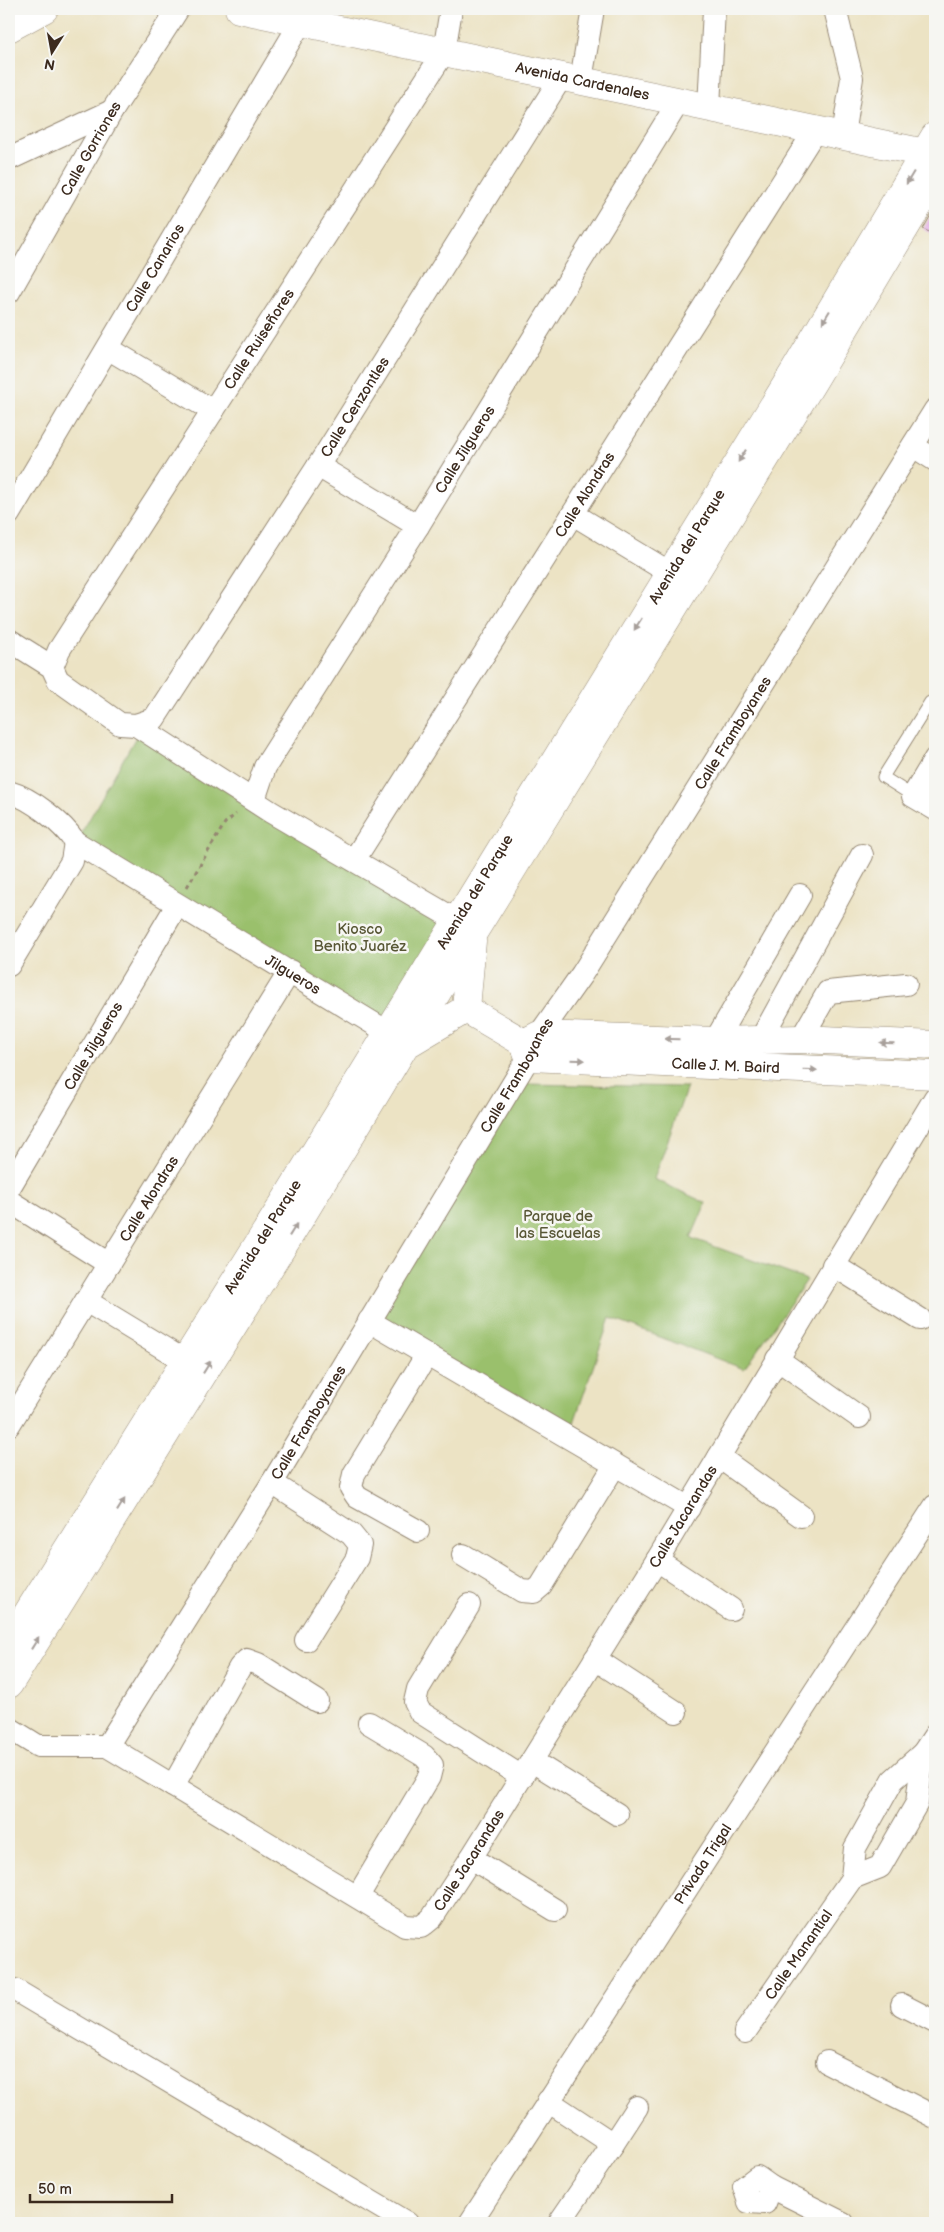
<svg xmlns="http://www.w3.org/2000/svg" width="944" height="2232" font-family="'Balsamiq Sans',sans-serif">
<rect width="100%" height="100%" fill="#f6f6f2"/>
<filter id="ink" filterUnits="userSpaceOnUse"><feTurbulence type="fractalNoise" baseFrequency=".02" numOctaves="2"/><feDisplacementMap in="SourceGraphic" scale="10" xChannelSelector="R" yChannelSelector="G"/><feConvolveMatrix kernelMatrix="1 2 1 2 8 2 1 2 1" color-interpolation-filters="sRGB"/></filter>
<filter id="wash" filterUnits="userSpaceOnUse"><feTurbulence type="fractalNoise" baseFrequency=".0096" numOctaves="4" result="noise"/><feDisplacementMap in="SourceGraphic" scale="20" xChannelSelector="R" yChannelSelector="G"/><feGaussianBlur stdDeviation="1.12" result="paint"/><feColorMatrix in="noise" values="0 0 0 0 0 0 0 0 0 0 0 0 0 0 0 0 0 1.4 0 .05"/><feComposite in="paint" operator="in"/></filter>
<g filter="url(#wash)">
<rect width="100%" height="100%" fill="#ece3c4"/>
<!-- green -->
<path fill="#9ac06c" stroke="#6a7545" d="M141 728 455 920 389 1032 78 839Z
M525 1084 687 1087 654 1179 706 1203 691 1238 807 1280 744 1369 610 1318 569 1437 369 1321Z"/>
<g id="blocks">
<!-- building -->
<path fill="#e2aae6" d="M935 208V235L923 229Z"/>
</g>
</g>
<g filter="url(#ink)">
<use href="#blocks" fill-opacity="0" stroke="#948671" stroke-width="1"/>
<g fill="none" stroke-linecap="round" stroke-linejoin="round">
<!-- lane casing -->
<g stroke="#948671" stroke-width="13">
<path id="lane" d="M913 796 883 777 930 702"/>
</g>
<!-- street casing -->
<g stroke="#948671" stroke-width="24">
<g id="street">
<path d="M835 9 852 78 843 135"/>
<path d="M581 80 593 9"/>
<path d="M709 107 714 9"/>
<path d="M9 159 112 111"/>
<path id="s1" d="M9 292 112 111 178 9"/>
<path d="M109 349 213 411"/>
<path d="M913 446 935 460"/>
<path d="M318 466 418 526"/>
<path id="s2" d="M9 514 301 22"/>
<path d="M573 514 670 573"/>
<path d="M9 640 52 667 58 680 120 724 136 725 271 812 456 920"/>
<path id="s3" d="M52 667 59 650 444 52 451 9"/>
<path id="s4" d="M136 725 154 719 318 466 562 76"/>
<path d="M935 759 913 796 935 809"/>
<path id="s5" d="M9 792C31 798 63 823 75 842L389 1033"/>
<path id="s6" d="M254 800 265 767 418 526 679 101"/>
<path id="s7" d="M354 860 816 129"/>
<path d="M9 965 72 861 75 842"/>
<path d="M761 1039 862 855"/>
<path d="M801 1039 828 992 906 984"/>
<path d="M715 1041 800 895"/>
<path id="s8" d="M9 1188 177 905"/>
<path d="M9 1201 109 1264"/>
<path d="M833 1265 920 1319"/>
<path d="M86 1301 185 1361"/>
<path d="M369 1321 689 1508"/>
<path d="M777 1359 859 1417"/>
<path id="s9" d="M9 1425 290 971"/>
<path d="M719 1457 801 1516"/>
<path d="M272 1483 351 1534 360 1545 357 1558 306 1640"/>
<path d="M418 1531 357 1497 351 1488 354 1474 426 1356"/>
<path d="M463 1555 522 1591 534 1592 541 1586 615 1465"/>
<path d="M657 1560 731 1609"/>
<path d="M469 1605 418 1689 415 1702 420 1712 522 1777"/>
<path d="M595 1659 676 1712"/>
<path id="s10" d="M9 1728 38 1746H107L405 1926 421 1927 432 1918 471 1858 657 1560 935 1098"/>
<path id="s11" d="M107 1746 272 1483 529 1057 539 1035 582 974 935 410"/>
<path d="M532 1761 617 1814"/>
<path d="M173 1786 240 1667 247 1660 258 1664 317 1701"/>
<path d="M471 1858 555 1910"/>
<path d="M852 1878 880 1867 917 1803 923 1753"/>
<path d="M358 1896 429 1777 432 1765 424 1756 369 1723"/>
<path d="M9 1989 15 1990 407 2223"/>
<path d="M902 2005 935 2022"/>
<path id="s12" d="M745 2032 852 1878 855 1848 893 1780 923 1753 935 1735"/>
<path d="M827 2062 935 2117"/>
<path d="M548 2101 613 2144 559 2223"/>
<path d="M613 2144 637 2107"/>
<path d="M757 2177 771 2187 765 2203 749 2202 744 2187Z"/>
<path d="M771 2187 843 2223"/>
<path id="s13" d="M470 2223 935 1506"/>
</g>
</g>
<!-- secondary casing -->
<g stroke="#948671" stroke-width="29">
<g id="secondary">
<path id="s14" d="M239 9 925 153 935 159"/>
<path d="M9 28 44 9"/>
<path id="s15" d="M466 1009 524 1043 529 1057 935 1075"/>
<path d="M466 1009 472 941"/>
<path d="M409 1043 466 1009"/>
<path d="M524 1043 539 1035 715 1041 801 1039 935 1045"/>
<path id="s16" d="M9 1643 282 1206 794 372 935 136"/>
<path d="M9 1684 301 1217 473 933 812 383 935 178"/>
</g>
</g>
<!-- path -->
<path stroke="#948671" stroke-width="3" stroke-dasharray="4 4" stroke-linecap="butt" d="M187 887 225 823 236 814"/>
<!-- lane -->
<use href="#lane" stroke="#fff" stroke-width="11"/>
<!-- street -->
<use href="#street" stroke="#fff" stroke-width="22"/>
<!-- secondary -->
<use href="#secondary" stroke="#fff" stroke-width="28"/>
</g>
<!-- one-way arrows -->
<defs><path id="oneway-solid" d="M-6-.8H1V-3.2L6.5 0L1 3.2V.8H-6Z" transform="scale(1.25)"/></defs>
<g fill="#a79f9a">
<use href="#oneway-solid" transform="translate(910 178) rotate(121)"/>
<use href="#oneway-solid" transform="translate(826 317) rotate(121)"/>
<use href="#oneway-solid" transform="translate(742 456) rotate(122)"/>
<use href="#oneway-solid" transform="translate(638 624) rotate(122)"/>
<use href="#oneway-solid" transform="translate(672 1039) rotate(-178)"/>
<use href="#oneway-solid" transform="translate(887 1043) rotate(-178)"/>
<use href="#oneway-solid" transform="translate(578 1060) rotate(2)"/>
<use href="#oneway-solid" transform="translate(810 1070) rotate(2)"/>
<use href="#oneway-solid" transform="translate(293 1230) rotate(-58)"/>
<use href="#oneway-solid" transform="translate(207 1367) rotate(-58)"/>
<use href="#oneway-solid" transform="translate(121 1505) rotate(-58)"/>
<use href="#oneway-solid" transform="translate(35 1643) rotate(-58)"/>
</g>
</g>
<g text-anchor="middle" stroke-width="5" stroke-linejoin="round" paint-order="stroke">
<!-- street labels -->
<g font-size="15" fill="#3b2a1e" stroke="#f6f6f2">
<text dy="5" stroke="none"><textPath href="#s14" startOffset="351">Avenida Cardenales</textPath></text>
<text dy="5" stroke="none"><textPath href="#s1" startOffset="165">Calle Gorriones</textPath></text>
<text dy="5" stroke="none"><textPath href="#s2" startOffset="286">Calle Canarios</textPath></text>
<text dy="5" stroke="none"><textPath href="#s3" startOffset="388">Calle Ruiseñores</textPath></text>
<text dy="5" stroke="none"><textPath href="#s4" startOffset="390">Calle Cenzontles</textPath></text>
<text dy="5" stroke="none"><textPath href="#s6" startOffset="410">Calle Jilgueros</textPath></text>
<text dy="5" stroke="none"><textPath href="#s7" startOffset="432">Calle Alondras</textPath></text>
<text dy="5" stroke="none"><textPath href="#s16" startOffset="1289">Avenida del Parque</textPath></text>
<text dy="5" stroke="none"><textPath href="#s11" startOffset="1191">Calle Framboyanes</textPath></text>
<text dy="5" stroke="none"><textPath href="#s16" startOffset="884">Avenida del Parque</textPath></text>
<text dy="5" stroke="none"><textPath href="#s5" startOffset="339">Jilgueros</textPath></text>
<text dy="5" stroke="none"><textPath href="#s8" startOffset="165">Calle Jilgueros</textPath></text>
<text dy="5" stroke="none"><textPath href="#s15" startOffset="279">Calle J. M. Baird</textPath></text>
<text dy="5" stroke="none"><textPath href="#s11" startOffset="786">Calle Framboyanes</textPath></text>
<text dy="5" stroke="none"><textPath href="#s9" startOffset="266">Calle Alondras</textPath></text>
<text dy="5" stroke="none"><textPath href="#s16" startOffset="479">Avenida del Parque</textPath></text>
<text dy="5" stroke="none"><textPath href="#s11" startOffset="381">Calle Framboyanes</textPath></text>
<text dy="5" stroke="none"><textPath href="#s10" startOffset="955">Calle Jacarandas</textPath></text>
<text dy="5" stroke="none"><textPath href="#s10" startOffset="550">Calle Jacarandas</textPath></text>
<text dy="5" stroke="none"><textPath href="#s13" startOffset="428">Privada Trigal</textPath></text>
<text dy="5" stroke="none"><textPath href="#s12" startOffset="94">Calle Manantial</textPath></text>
</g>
<!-- park labels -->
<g font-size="15" fill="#585735" stroke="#f6f6f2">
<text x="360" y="934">Kiosco<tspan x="360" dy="17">Benito Juaréz</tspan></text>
<text x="558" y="1221">Parque de<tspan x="558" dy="17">las Escuelas</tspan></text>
</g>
</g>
<!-- margin -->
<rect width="944" height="2232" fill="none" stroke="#f6f6f2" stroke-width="30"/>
<!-- north arrow -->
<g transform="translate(52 52) rotate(191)" stroke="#f6f6f2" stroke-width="4" paint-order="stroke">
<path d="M0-4L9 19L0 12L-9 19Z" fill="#3b2a1e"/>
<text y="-8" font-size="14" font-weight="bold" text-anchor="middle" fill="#3b2a1e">N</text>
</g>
<!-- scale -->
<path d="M30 2194v8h142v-8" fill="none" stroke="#3b2a1e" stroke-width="2.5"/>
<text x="38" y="2194" font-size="15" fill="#3b2a1e" stroke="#f6f6f2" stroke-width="4" paint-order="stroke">50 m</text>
</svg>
